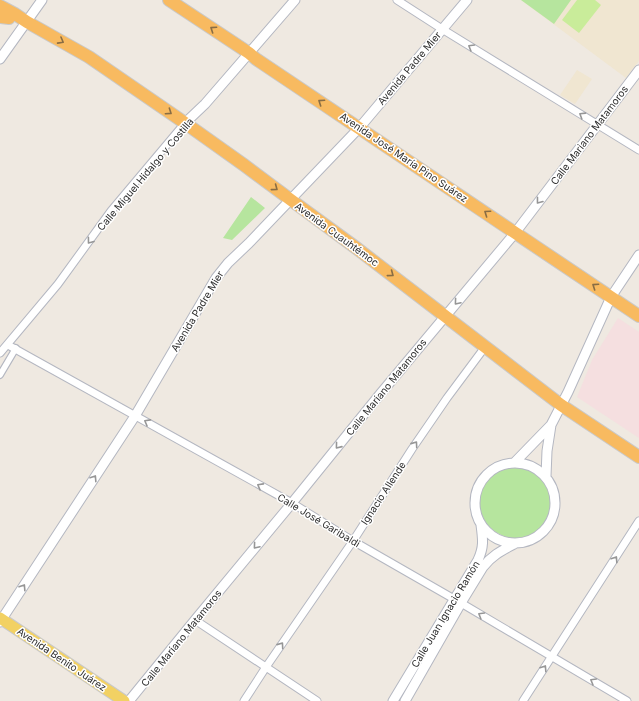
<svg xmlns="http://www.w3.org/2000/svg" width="639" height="701" font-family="Inter,sans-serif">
<rect width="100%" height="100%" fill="#efe9e1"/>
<!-- education -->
<path fill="#f0e6d1" d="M521 0H639V61L626 78Z
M577 70 592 79 575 104 560 95Z"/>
<!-- medical -->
<path fill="#f5dfe0" d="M618 318 639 332V438L577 397 592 360Z"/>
<!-- green -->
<path fill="#b6e59e" d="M521 0H571L554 24Z
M251 197 265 208 232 240 223 238Z
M479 501a37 37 0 1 1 74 0a37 37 0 1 1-74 0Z"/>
<!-- pitch -->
<path fill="#c9ec9a" d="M577 0H595L601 5 579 33 562 20Z"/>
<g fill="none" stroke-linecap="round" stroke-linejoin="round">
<!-- pedestrian casing -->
<g stroke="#b4b7c1" stroke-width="8">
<path id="pedestrian" d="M0 375 16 348"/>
</g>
<!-- minor casing -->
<g stroke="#b4b7c1" stroke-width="9">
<path id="minor" d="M397 0 442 29 639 150
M8 345 292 503 353 541 461 603 627 701
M0 353 58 284 111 211 185 123
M195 620 317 701
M244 701 266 667 353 541 412 449 447 398 485 347
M523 701 639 521"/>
</g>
<!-- tertiary casing -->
<g stroke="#b4b7c1" stroke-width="11">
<path id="tertiary" d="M0 59 42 0
M185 123 205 104 295 0
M515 462 551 425
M475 503a40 40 0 1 1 80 0a40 40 0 1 1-80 0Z
M546 476 547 451 551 425 568 392 611 297 639 255
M0 622 135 416 216 278 228 263 249 243 360 127 467 0
M129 701 195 620 292 503 381 393 515 233 639 70
M393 701 478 560C484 547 483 540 481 525
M405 701 461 603 483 567C492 555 503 550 516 543"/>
</g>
<!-- primary casing -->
<g stroke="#c9c9c9" stroke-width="13">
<path id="primary" d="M0 618 124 701"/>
</g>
<!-- trunk casing -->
<g stroke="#c9c9c9" stroke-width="14">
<path id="trunk" d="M169 0 249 53 256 59 639 316
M0 6 15 14 27 22 89 57 185 123 244 165 291 200 355 247 561 405 639 457
M0 17 9 18"/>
</g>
<!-- pedestrian -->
<use href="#pedestrian" stroke="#fff" stroke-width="5.5"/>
<!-- minor -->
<use href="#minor" stroke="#fff" stroke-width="7"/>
<!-- tertiary -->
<use href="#tertiary" stroke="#fff" stroke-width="9"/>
<!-- primary -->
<use href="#primary" stroke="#f2d163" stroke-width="11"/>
<!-- trunk -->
<use href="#trunk" stroke="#f8ba60" stroke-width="12"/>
</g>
<!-- one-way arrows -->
<defs><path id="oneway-chevron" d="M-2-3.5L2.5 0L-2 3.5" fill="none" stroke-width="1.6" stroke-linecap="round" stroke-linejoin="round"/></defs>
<g stroke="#896d44">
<use href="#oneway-chevron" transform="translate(213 29) rotate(-146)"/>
<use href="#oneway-chevron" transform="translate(61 41) rotate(29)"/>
<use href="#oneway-chevron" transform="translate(321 102) rotate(-146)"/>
<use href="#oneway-chevron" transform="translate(169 112) rotate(34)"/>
<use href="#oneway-chevron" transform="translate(275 188) rotate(37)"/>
<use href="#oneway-chevron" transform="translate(487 213) rotate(-145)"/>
<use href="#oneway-chevron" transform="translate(391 274) rotate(37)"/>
<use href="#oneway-chevron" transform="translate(595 286) rotate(-146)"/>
</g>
<g stroke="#969696">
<use href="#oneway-chevron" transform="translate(471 47) rotate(-149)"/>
<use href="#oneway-chevron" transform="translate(582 115) rotate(-148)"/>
<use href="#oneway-chevron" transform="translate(539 201) rotate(128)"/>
<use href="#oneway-chevron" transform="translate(90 241) rotate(127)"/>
<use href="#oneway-chevron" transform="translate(457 302) rotate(130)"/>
<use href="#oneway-chevron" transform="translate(147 422) rotate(-151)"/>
<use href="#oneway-chevron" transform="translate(415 444) rotate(-55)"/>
<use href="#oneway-chevron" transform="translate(338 446) rotate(129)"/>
<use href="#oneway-chevron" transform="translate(94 478) rotate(-57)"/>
<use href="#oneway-chevron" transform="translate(260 486) rotate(-151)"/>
<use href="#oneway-chevron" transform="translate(256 546) rotate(130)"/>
<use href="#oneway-chevron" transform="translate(615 559) rotate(-57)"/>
<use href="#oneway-chevron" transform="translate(23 587) rotate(-57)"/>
<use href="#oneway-chevron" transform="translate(481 615) rotate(-149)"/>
<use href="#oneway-chevron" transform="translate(281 645) rotate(-55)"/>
<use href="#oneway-chevron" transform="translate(544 668) rotate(-57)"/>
<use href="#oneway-chevron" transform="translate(593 681) rotate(-150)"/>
</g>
<g text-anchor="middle" stroke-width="3" stroke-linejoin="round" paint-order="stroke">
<!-- street labels -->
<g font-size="10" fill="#2e2e2e" stroke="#fff">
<text transform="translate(409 68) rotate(-50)" y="4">Avenida Padre Mier</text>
<text transform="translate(589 135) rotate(-53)" y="4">Calle Mariano Matamoros</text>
<text transform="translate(404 157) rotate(34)" y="4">Avenida José María Pino Suárez</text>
<text transform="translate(145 174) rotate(-50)" y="4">Calle Miguel Hidalgo y Costilla</text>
<text transform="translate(337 234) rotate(36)" y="4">Avenida Cuauhtémoc</text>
<text transform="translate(197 311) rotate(-59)" y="4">Avenida Padre Mier</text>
<text transform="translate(386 387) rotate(-51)" y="4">Calle Mariano Matamoros</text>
<text transform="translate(383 493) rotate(-57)" y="4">Ignacio Allende</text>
<text transform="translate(319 520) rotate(31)" y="4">Calle José Garibaldi</text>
<text transform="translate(445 614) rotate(-59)" y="4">Calle Juan Ignacio Ramón</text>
<text transform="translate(181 638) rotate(-51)" y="4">Calle Mariano Matamoros</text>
<text transform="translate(62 659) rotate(34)" y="4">Avenida Benito Juárez</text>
</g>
</g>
</svg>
